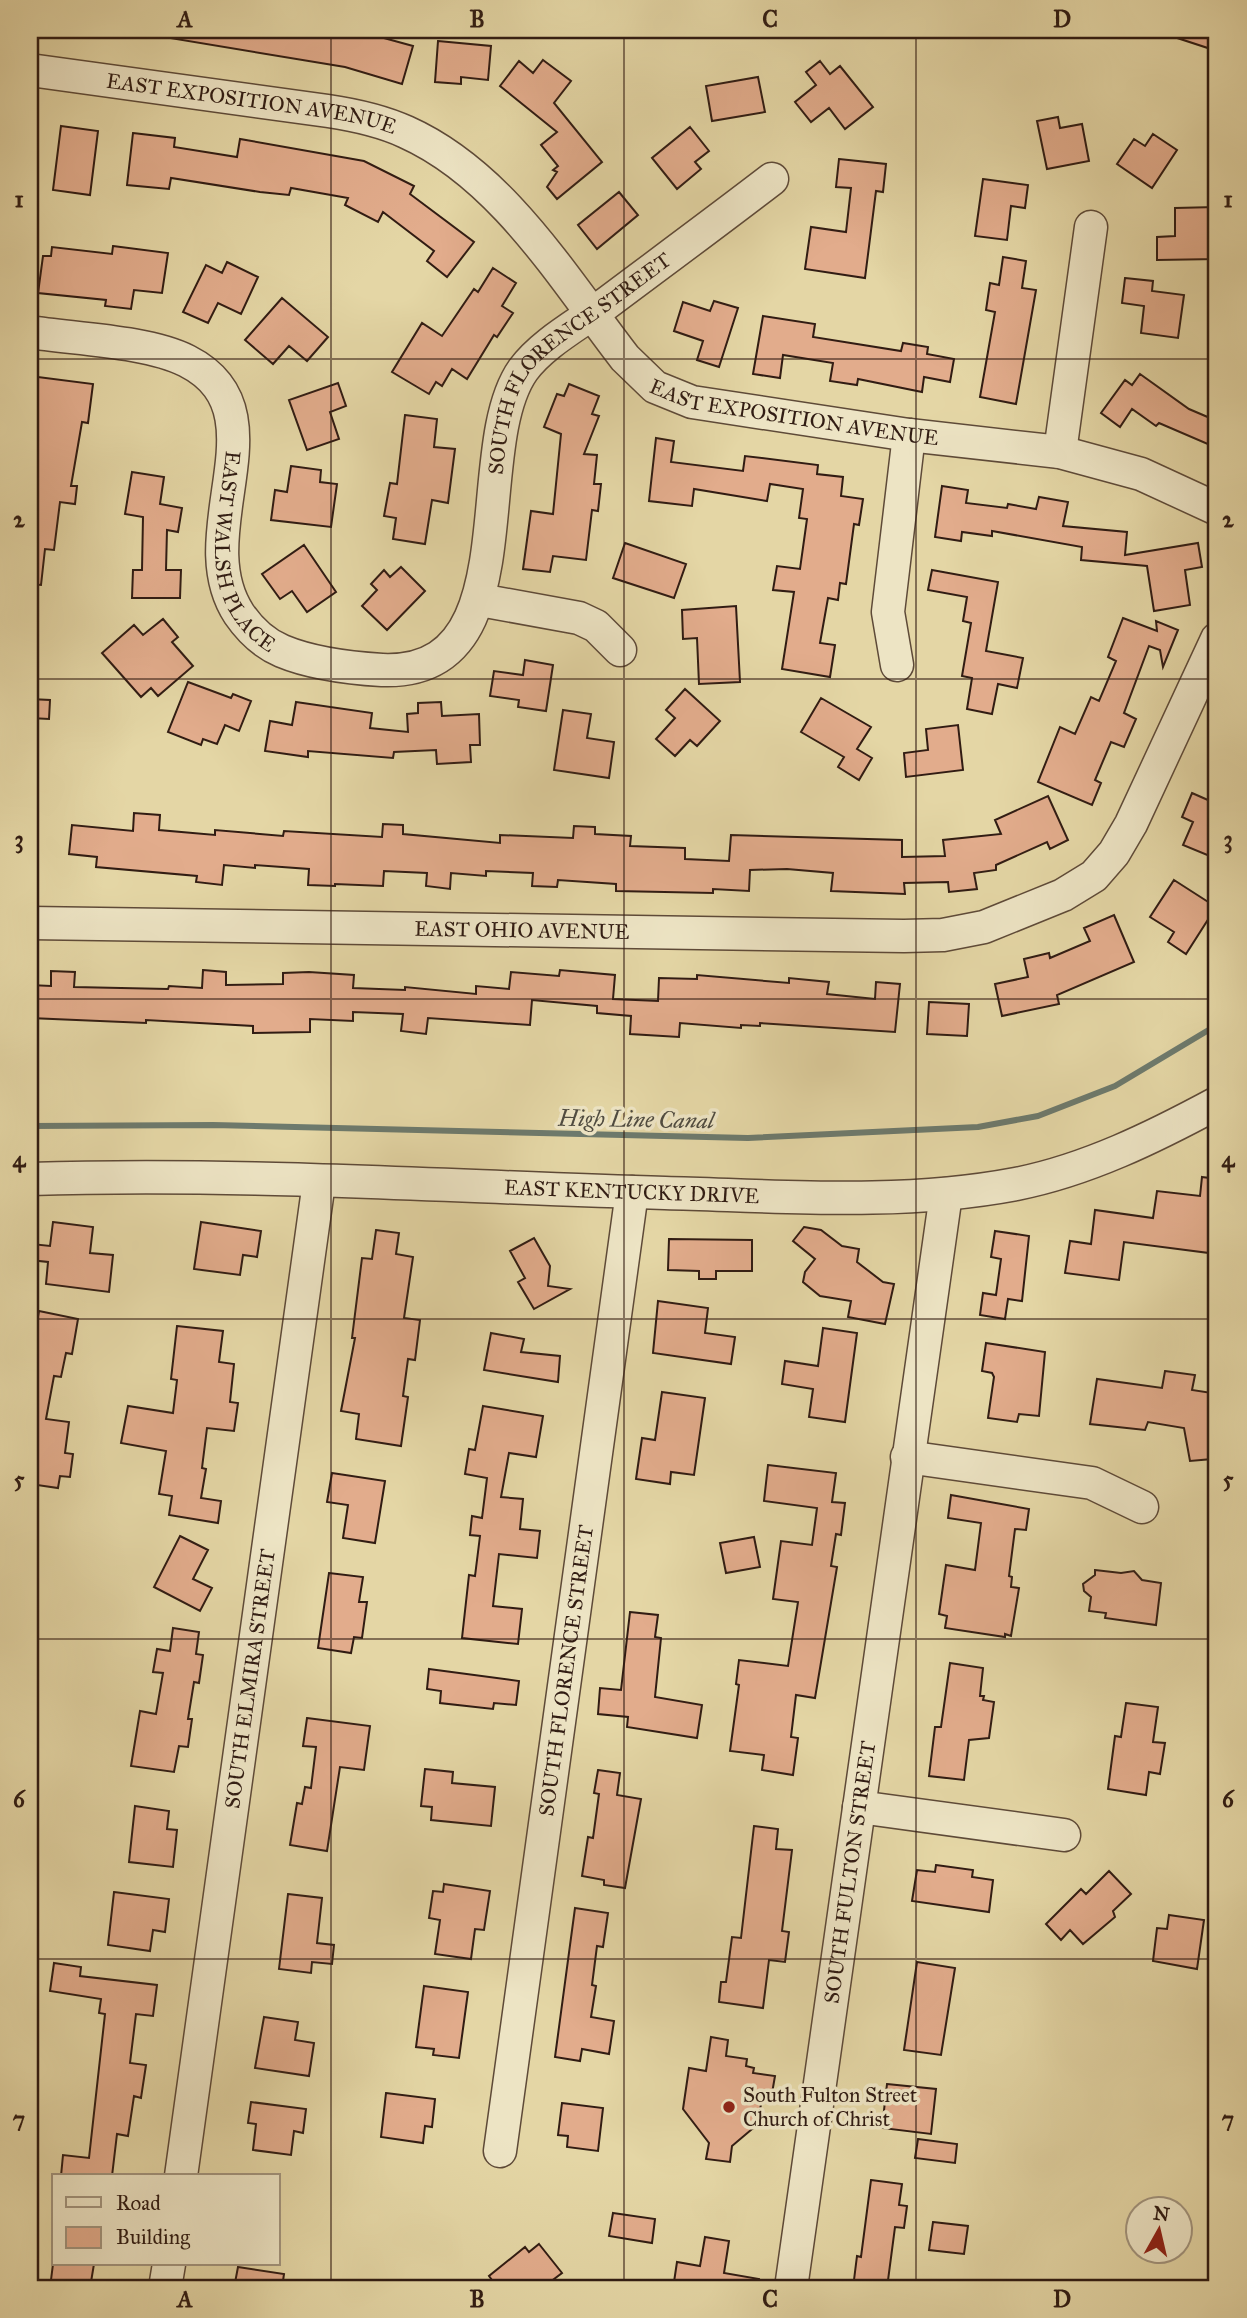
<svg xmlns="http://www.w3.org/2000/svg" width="1247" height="2318" font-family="'IM FELL Great Primer',serif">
<rect width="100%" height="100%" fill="#e4d6a5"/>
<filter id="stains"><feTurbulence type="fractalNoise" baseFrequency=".00286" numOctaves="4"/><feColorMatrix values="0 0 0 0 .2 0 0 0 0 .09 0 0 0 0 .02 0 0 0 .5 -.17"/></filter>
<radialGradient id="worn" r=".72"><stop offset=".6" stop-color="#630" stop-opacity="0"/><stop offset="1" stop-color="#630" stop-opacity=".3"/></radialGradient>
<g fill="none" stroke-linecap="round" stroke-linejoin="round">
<!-- stream -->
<path stroke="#6d7a6d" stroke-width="6" d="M30 1126 213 1125 748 1138 978 1127 1038 1116 1115 1086 1217 1025"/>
</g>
<!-- building -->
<path fill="#e2ac8c" stroke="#311c13" stroke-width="2" d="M171 30H308L361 37 362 32 413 46 402 84 345 67 170 38Z
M1163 30H1217V51L1162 33Z
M438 41 491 46 488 80 461 77V84L435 82Z
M543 60 571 81 554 103 602 162 557 199 547 187 557 172 553 170 558 166 541 145 557 132 500 86 519 61 533 73Z
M820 61 830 74 840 66 873 107 845 129 829 108 811 122 795 102 816 85 806 72Z
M758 77 765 112 712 121 706 86Z
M1058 117 1060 128 1082 124 1089 161 1047 169 1037 121Z
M61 126 98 131 90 195 53 190Z
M690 127 709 151 695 162 701 169 677 189 652 158Z
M133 133 175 138 174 147 237 157 240 139 364 161 414 186 410 194 474 242 447 277 427 261 434 251 383 212 378 222 345 205 348 198 291 188 289 195 260 192 171 178 169 189 127 185Z
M1153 134 1177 150 1152 188 1117 164 1134 139 1145 146Z
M839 159 886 164 883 192 876 191 865 278 805 269 811 227 846 232 851 188 836 187Z
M983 179 1028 185 1025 208 1011 206 1007 240 975 236Z
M619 192 638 215 597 249 578 225Z
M1216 207 1217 259 1157 260V237L1175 236V208Z
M113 246 168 253 162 293 134 290 131 309 105 306 106 300 38 293 43 256H51L52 247 112 254Z
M1003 257 1026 261 1022 288 1036 290 1016 404 980 397 995 312 986 310 990 283 999 285Z
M227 262 258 277 241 314 218 303 208 323 183 312 206 265 222 273Z
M493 268 516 283 502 306 513 313 497 337 494 335 467 379 452 369 442 386 436 382 429 394 392 372 422 323 442 336 474 289 478 292Z
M1125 278 1153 281 1152 291 1184 295 1178 338 1141 333 1144 306 1122 303Z
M282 298 328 337 307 361 289 346 273 364 245 340Z
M714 301 738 308 719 367 697 360 703 341 674 331 683 302 710 311Z
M763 316 815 324 813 337 901 351 903 343 928 347 927 354 954 359 950 382 924 377 922 392 858 379 857 385 830 381 833 363 783 355 780 378 753 374Z
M1140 374 1189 409 1217 421V448L1159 423 1156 426 1132 409 1120 427 1101 413 1125 380 1132 385Z
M30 376 93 384 88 423 82 422 71 486H77L75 504 60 502 54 550 45 549 41 585 30 584V509L36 469 30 468Z
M338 383 346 406 330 412 339 439 307 450 289 400Z
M569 384 599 396 592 414 599 416 584 454 597 455 594 484H601L598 511 592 510 586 560 553 556 550 572 523 569 531 511 553 514 561 434 544 427 557 394 564 396Z
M405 415 437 419 434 447 455 449 448 503 432 500 425 544 393 539 396 518 384 516 390 483 397 484Z
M656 438 674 441 671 462 743 471 745 456 818 465 817 474 843 477 841 496 863 499 859 525 854 524 846 584 840 583 838 600 828 598 820 643 835 645 830 677 782 669 794 592 773 590 777 566 800 569 807 519 799 518 803 489 770 484 767 501 694 489 692 506 649 501Z
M291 466 321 470 320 482 337 484 331 527 271 520 275 490 287 492Z
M132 472 164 477 160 504 182 508 178 532 167 530 166 570H181L180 598H132L133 570H142L143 517 125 514Z
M942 486 968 490 966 503 1007 508 1008 504 1036 509 1039 497 1068 502 1063 526 1127 532 1125 555 1198 543 1202 567 1185 570 1190 605 1154 611 1147 566 1081 560 1082 547 992 531V536L962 532 961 541 935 537Z
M625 543 686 564 674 598 613 578Z
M304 545 336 592 307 612 292 591 280 599 262 574Z
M401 567 425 591 387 630 362 606 377 590 371 584 384 570 390 577Z
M932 570 998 582 986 651 1023 658 1017 688 998 684 992 714 967 709 972 678 962 676 971 623 963 621 967 597 928 590Z
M736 606 740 682 699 684 697 638 683 639 682 610Z
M1123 618 1157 631 1156 621 1178 630 1163 667 1160 650 1149 646 1124 713 1136 719 1124 747 1111 742 1095 780 1101 783 1092 805 1038 782 1060 727 1075 734 1091 697 1099 701 1116 661 1108 657Z
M163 619 178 637 172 642 193 666 158 696 151 688 141 697 102 653 134 625 143 635Z
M525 660 553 665 546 711 518 707 519 700 490 696 494 671 523 675Z
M188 682 231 698 233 694 251 701 239 731 225 725 217 744 203 739 201 745 168 732Z
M685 689 720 721 697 746 690 740 675 756 656 739 675 718 666 710Z
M821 698 871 727 857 749 872 758 859 780 838 767 844 757 801 732Z
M30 699 50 700 49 719 30 718Z
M296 702 372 713 370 728 408 732 407 714 418 713V703L441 702 442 716 479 714 480 745H470L471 762 437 764 436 750 394 752 393 758 308 751V757L265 751 270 721 292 725Z
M563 710 591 714 587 738 614 742 609 778 554 770Z
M958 725 963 770 906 777 904 753 928 750 926 729Z
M1192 793 1217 804V859L1183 845 1193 822 1182 817Z
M1048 796 1068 840 1050 849 1047 842 996 865V870L974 873 977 889 949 892 948 882 904 883 905 894 831 891 833 873 787 869 750 870 749 891 713 889V893L616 891V884L558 880 557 887 532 886 533 873 486 871V876L451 873 450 889 426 886 427 873 384 871 383 886 335 884V886L308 885 309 869 255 865V868L224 865 222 885 196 882 197 876 96 867 97 857 69 854 72 825 133 831 134 813 160 815 159 830 215 835V830L283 836 284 831 382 837 383 824 403 825V834L500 843V835L573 838 574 826 595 827V834L631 836 630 846 685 848V859L729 861 731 835 902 840V857L945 856 943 840 1001 834 995 820Z
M1174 880 1216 907 1186 954 1168 942 1174 932 1150 917Z
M1114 915 1134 962 1057 995 1059 1004 1002 1016 995 984 1028 977 1024 959 1049 953 1050 958 1090 941 1084 928Z
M203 970 226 972V985L283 984V973L309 972 354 975 353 988 405 990V987L476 994V986L509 989 511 972 559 976 560 970 615 975 613 999 658 1001 659 978 697 979V975L789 983V978L829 982 827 994 875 999 876 982 900 984 895 1032 760 1023V1026L741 1025V1028L680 1023 679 1037 630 1034 631 1016 597 1013V1006L532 1000 530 1025 428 1018 426 1034 401 1031 403 1014 353 1012V1021L310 1019V1032L253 1033V1026L146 1020V1023L30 1018V985L51 986V971L75 972 74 987 168 989 169 986 202 988Z
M929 1002 969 1004 967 1036 927 1034Z
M1202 1177 1217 1179V1254L1124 1242 1119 1280 1065 1273 1070 1241 1091 1244 1095 1210 1153 1218 1157 1191 1200 1196Z
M53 1222 93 1227 90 1253 113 1255 109 1292 46 1284 48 1262 30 1260 32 1244 50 1246Z
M201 1222 261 1231 257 1257 243 1255 240 1275 194 1269Z
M804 1227 821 1230 842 1246 859 1249 857 1262 883 1282 894 1284 885 1324 848 1317 851 1301 820 1296 803 1282 805 1272 815 1259 793 1241Z
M376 1230 399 1233 396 1254 413 1257 404 1318 420 1320 415 1360 408 1359 403 1396 408 1397 401 1446 356 1439 359 1414 341 1411 355 1338H352L362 1258 372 1259Z
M995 1231 1029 1236 1022 1301 1008 1299 1005 1319 980 1315 983 1293 996 1295 1001 1259 991 1257Z
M534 1238 550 1266 548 1286 570 1289 534 1309 518 1282 525 1278 510 1251Z
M669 1239 752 1240V1271H716V1279H699V1271L668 1270Z
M658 1301 708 1308 705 1333 735 1337 731 1364 653 1353Z
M39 1311 78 1319 72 1354 66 1353 61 1377 54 1376 46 1419 69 1422 65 1453 73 1454 70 1477 60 1476 58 1488 30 1484V1417L34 1390 30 1389V1360Z
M177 1326 223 1331 219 1362 234 1364 230 1402 238 1403 234 1431 207 1428 202 1468 206 1469 201 1498 221 1501 218 1523 169 1515 172 1496 159 1494 166 1451 121 1443 128 1406 173 1413 177 1380 171 1379Z
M823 1328 857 1333 845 1422 809 1417 813 1389 782 1384 785 1361 818 1366Z
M491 1333 524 1339 521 1352 560 1356 558 1382 484 1370Z
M986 1343 1045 1352 1039 1416 1019 1414 1017 1422 988 1418 994 1377 992 1373 982 1371Z
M1165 1371 1195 1375 1192 1390 1212 1393 1208 1416 1212 1459 1190 1461 1184 1428 1148 1422 1145 1430 1090 1424 1097 1379 1162 1388Z
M662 1392 705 1398 694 1475 671 1472 670 1484 636 1479 642 1438 655 1440Z
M483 1406 543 1416 536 1457 509 1453 501 1497 523 1499 520 1529 540 1531 537 1558 499 1554 493 1606 522 1609 518 1644 462 1638 469 1575 475 1576 480 1536 470 1535 472 1516 482 1518 487 1478 465 1474 469 1449 475 1450Z
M768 1465 836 1473 832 1502 845 1503 841 1535 836 1534 831 1566 837 1567 815 1698 796 1695 791 1737 798 1738 793 1775 762 1770 764 1755 730 1751 739 1685 736 1684 739 1660 788 1666 798 1602 773 1599 781 1541 812 1545 817 1508 764 1501Z
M332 1473 385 1481 375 1543 343 1538 348 1505 327 1502Z
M951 1495 1029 1509 1026 1530 1015 1529 1009 1576 1012 1577 1011 1587 1019 1588 1011 1636 1005 1634V1637L945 1628 947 1616 939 1614 946 1565 975 1570 981 1523 948 1518Z
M180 1536 208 1550 193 1579 212 1588 200 1611 154 1587Z
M754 1537 760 1567 726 1573 720 1543Z
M1095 1570 1121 1573 1134 1571 1142 1580 1161 1583 1156 1625 1105 1618 1106 1613 1089 1611 1091 1597 1084 1591 1083 1584 1095 1575Z
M329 1573 363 1577 359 1602H367L362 1638 354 1637 351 1653 318 1648Z
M630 1612 658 1615 655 1637 661 1638 655 1697 702 1705 697 1738 627 1727 628 1717 598 1714 600 1688 621 1690Z
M173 1628 199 1632 196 1654 203 1655 199 1683 194 1682 188 1719H192L188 1747 179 1746 174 1772 131 1766 140 1711 156 1714 163 1673 153 1672 157 1649 170 1651Z
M950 1663 983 1668 980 1696H984L983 1700 994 1702 989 1738 969 1740 964 1780 929 1776 935 1727H941Z
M429 1669 519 1681 516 1705 494 1703 493 1709 440 1703 441 1691 427 1689Z
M1126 1703 1158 1707 1153 1742 1165 1743 1160 1774 1149 1772 1146 1795 1108 1789 1115 1736 1121 1737Z
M307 1718 370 1726 364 1770 340 1767 327 1851 290 1845 297 1803 302 1804 305 1787 311 1788 316 1747 303 1746Z
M425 1769 453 1772 452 1783 495 1787 491 1826 431 1820 432 1807 421 1806Z
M598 1770 620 1773 617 1795 641 1799 625 1888 604 1885V1880L582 1876 588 1837 593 1838 599 1794 594 1793Z
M135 1806 169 1811 167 1829 177 1830 173 1867 129 1862Z
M754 1826 778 1829 776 1849 792 1850 782 1931 789 1932 785 1962 769 1960 763 2008 719 2002 721 1982H726L732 1937 741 1938Z
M936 1865 973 1870 972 1877 993 1880 989 1912 912 1901 917 1870 935 1872Z
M1109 1871 1131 1894 1113 1911 1115 1917 1083 1944 1070 1930 1061 1940 1046 1924 1081 1889 1086 1894Z
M444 1884 490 1891 484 1930 475 1929 471 1959 435 1954 440 1920 429 1918 433 1891 443 1892Z
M114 1892 169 1899 165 1932 153 1930 150 1951 108 1945Z
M288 1894 322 1898 317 1943 334 1945 332 1964 312 1962 311 1973 279 1969Z
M575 1908 608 1913 603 1947 597 1946 592 1985 596 1986 591 2017 614 2021 609 2054 582 2049 580 2061 555 2057Z
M1169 1915 1204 1920 1197 1969 1153 1961 1157 1928 1167 1929Z
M917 1962 955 1968 941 2055 904 2050Z
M54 1963 81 1967 80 1976 157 1985 153 2016 136 2014 130 2063 146 2065 141 2098 134 2096 128 2136 117 2134 112 2176H61L63 2155 89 2158 105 2014 99 2013 101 1999 50 1991Z
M424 1986 468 1992 459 2058 433 2055 434 2049 416 2047Z
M264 2017 298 2022 295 2040 314 2043 309 2076 255 2068Z
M711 2037 728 2040 726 2056 747 2059 746 2066 754 2068 753 2073 775 2076 771 2099 762 2097 758 2124 732 2146 730 2162 706 2159 709 2143 683 2109 689 2068 706 2071Z
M887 2084 936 2089 931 2134 882 2128Z
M386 2093 435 2099 432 2127 425 2126 423 2143 381 2137Z
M251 2102 306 2109 303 2133 294 2131 291 2155 253 2150 256 2124 248 2123Z
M562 2103 603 2108 598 2151 567 2147 568 2136 558 2135Z
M918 2139 957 2144 955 2163 915 2158Z
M871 2180 902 2184 899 2205 907 2206 904 2228 895 2227 887 2288H853L857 2256 861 2257Z
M613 2213 655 2219 652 2243 609 2236Z
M933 2222 968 2226 964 2254 929 2250Z
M705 2237 729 2241 724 2273 759 2279 758 2288H695V2285L674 2282 677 2262 700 2266Z
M539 2244 562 2273 542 2288H498L489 2276 525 2247 529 2252Z
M53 2264H94L90 2288H50Z
M238 2267 284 2274 282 2288H234Z"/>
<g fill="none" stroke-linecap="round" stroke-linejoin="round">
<!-- minor casing -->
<g stroke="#5e4a38" stroke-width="35">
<g id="minor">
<path id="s1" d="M30 70 328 111C355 115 382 121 406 132 502 175 563 278 625 358L655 387 692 402 909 435 1060 452 1141 474 1217 509"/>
<path id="s2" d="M30 332C74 339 148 341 187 361 287 412 185 532 239 614 250 630 263 643 282 651 313 664 349 668 382 670 532 676 466 451 523 370 542 344 577 325 603 306 659 264 716 222 772 179"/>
<path d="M1060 452 1091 227"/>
<path d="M480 600 579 618 596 626 620 650"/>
<path d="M897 665 888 612 909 435"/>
<path id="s3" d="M30 923 904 936 943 935 984 927 1063 895 1094 876 1114 853 1131 824 1217 639"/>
<path id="s4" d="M30 1179C241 1172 454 1187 665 1193 782 1196 900 1206 1016 1184 1087 1170 1154 1137 1217 1103"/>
<path d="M907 1457 1092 1483 1142 1507"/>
<path d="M859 1807 1064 1835"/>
<path id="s5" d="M500 2151 632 1192"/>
<path id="s6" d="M181 2176 319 1182"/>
<path d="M165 2288 169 2264"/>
<path id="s7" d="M791 2288 946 1194"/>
</g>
</g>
<!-- minor -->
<use href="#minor" stroke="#ede4c4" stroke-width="32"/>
</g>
<!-- grid -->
<path fill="none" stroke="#311c13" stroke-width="2" stroke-opacity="0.55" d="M331 30V2288M624 30V2288M916 30V2288M30 359H1217M30 679H1217M30 999H1217M30 1319H1217M30 1639H1217M30 1959H1217"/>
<!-- markers -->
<circle fill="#8f2418" stroke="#ede4c4" stroke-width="2.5" cx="729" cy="2107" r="7"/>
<g text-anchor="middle" stroke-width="7" stroke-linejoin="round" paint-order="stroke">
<!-- street labels -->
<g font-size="21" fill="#311c13" stroke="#ede4c4">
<text dy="7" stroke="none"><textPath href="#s1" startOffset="224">EAST EXPOSITION AVENUE</textPath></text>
<text dy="7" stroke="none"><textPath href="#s2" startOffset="998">SOUTH FLORENCE STREET</textPath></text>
<text dy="7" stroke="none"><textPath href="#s1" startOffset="884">EAST EXPOSITION AVENUE</textPath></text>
<text dy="7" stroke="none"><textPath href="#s2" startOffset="376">EAST WALSH PLACE</textPath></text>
<text dy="7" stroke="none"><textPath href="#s3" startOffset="492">EAST OHIO AVENUE</textPath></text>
<text dy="7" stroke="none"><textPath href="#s4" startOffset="602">EAST KENTUCKY DRIVE</textPath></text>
<text dy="7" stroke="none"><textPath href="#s5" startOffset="485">SOUTH FLORENCE STREET</textPath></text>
<text dy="7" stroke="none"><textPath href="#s6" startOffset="502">SOUTH ELMIRA STREET</textPath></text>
<text dy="7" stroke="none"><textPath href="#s7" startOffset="420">SOUTH FULTON STREET</textPath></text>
</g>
<!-- poi labels -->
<g font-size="21" fill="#311c13" stroke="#ede4c4" text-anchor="start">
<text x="743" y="2102">South Fulton Street<tspan x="743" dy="24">Church of Christ</tspan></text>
</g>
<!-- water labels -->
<g font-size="23" font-style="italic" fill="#4f4b40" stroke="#ede4c4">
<text transform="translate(636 1119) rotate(1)" y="8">High Line Canal</text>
</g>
</g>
<!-- margin -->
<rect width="1247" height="2318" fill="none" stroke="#e4d6a5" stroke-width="77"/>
<!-- legend -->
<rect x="52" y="2174" width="228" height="91" fill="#ede4c4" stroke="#a2947d" stroke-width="2"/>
<rect x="66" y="2197" width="35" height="10" fill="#ede4c4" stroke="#a2947d" stroke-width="2"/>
<text x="116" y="2210" font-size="21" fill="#311c13">Road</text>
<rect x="66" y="2227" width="35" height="21" fill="#e2ac8c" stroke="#a2947d" stroke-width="2"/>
<text x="116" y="2244" font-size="21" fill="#311c13">Building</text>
<!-- north arrow -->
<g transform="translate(1159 2230) rotate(8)"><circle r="33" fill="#ede4c4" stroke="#a2947d" stroke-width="2"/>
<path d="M0-5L12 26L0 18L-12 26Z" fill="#8f2418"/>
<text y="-10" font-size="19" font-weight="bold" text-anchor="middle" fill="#311c13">N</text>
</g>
<rect x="38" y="38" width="1170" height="2242" fill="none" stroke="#311c13" stroke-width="2.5"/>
<g font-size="23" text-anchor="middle" font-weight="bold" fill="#311c13">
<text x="185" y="27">A</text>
<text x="477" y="27">B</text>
<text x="770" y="27">C</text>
<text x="1062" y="27">D</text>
<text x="19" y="207">1</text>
<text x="1228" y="207">1</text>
<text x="19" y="527">2</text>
<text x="1228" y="527">2</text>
<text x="19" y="847">3</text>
<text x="1228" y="847">3</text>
<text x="19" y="1167">4</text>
<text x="1228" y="1167">4</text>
<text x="19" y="1487">5</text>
<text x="1228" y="1487">5</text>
<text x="19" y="1807">6</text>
<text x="1228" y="1807">6</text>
<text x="19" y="2127">7</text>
<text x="1228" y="2127">7</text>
<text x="185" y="2307">A</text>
<text x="477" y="2307">B</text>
<text x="770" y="2307">C</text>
<text x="1062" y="2307">D</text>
</g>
<rect width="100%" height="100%" filter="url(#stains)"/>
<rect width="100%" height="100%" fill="url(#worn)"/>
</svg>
